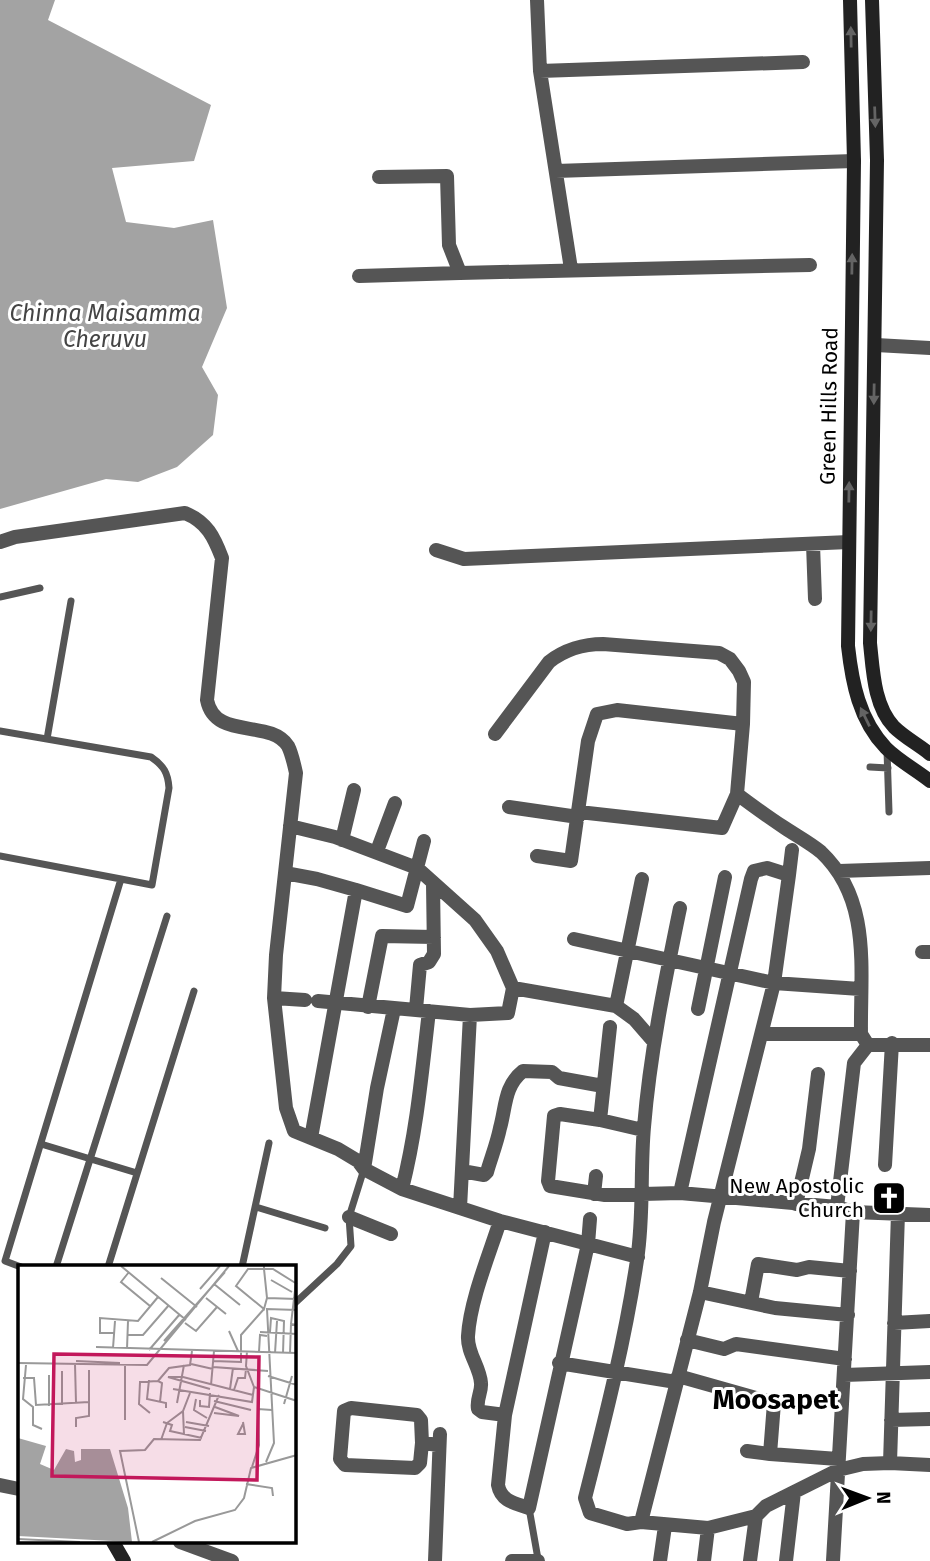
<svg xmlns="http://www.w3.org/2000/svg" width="930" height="1561" font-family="'Fira Sans',sans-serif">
<rect width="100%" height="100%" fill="#fff"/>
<!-- water -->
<path fill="#a3a3a3" d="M0 0H55L48 20 211 105 194 161 112 168 126 222 174 228 213 220 227 308 202 367 218 395 213 435 177 467 138 482 106 479 0 509Z"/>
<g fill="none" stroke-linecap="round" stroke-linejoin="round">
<!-- lane -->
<path stroke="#555" stroke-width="7" d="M0 597 40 588
M0 731 151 757C164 766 168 773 169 788L152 885 121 879 5 1261 21 1267
M47 739 71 601
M887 750 889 812
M870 767 888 768
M0 856 121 879
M41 1144 137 1173
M256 1207 325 1228
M56 1267 167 916
M108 1267 194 991
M242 1267 269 1143
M294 1304 337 1264 351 1246 349 1217 364 1169
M529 1508 538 1559"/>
<!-- street -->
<path stroke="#555" stroke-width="14" d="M537 0 540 71 571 269
M540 71 803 62
M556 171 854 161
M379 177 447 176 449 245 460 273 810 265
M359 276 460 273
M876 345 930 348
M0 542 15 537 185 513C207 522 214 537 222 558L207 700C215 741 270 718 288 746 292 754 294 764 296 773L276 955 274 998 286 1108 294 1131 338 1149 358 1161 364 1169 402 1189 500 1221 638 1257
M813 544 815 599
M436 550 464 559 849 542
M495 734 549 662C564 650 584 644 603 644L719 653 730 659 739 671 744 682 743 724 737 794C753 806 768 817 785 828 797 836 810 843 821 852 872 900 860 970 861 1034L868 1045H930
M509 807 578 817
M579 812 722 828 737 794
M290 826 335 837 417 868 475 920 497 951 513 988 616 1006 634 1019 654 1042
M342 840 354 790
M377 851 395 803
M537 856 571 861 588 741 597 714 617 710 743 724
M839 871 930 868
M285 873 317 879 356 890
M789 875 792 850
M680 908C665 981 650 1053 644 1127 640 1171 644 1216 637 1260 625 1341 605 1419 585 1498L590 1513 627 1524 641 1522 708 1528 756 1516 766 1506 838 1470 863 1464 890 1463 930 1465
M574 939 774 983 860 989
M922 952H930
M274 998 305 1000
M318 1001 470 1015 508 1013 513 988
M616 1006 642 879
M368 1007 382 936 434 937
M416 1009 420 965 429 962 434 954 433 884
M698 1009 725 877
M610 1027 600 1120 643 1130
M762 1034H861
M600 1120 560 1114 554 1116 548 1181 550 1186 605 1195 680 1193 837 1207 853 1212 930 1215
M311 1138 356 890 407 906 424 841
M885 1165 892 1043
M364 1169 377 1088 394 1009
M462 1171 484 1175 487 1172C491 1158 497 1143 500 1128 506 1107 504 1086 523 1071L552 1072 559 1078 603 1086
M402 1189C417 1130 422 1071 429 1011
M594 1194 596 1176
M796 1204 809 1149 818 1074
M837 1207 854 1063 868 1045
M460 1208 470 1015
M349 1217 391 1234
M500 1221C489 1255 470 1301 468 1336 467 1353 480 1367 481 1383 482 1392 476 1399 478 1409L482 1412 505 1415 545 1232
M700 1292 775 1308 848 1315
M751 1302 758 1264 797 1270 809 1267 850 1271
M894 1323 930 1321
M687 1340 724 1349 736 1344 845 1359
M559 1363 676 1382
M844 1375 930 1372
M678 1376 774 1403 770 1454 838 1459
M505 1415 498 1485C501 1501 514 1503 529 1508L588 1244 590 1219
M891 1420 930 1419
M422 1443 421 1420 417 1415 351 1408 344 1411 340 1459 345 1465 415 1468 420 1463 422 1443 439 1445
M747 1451 770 1454
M890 1463 898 1213
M0 1485 19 1489
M641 1522 700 1292 714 1222 774 983 789 875 767 868 754 871 751 879 680 1193
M180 1542 232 1561
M435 1561 440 1434
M512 1561H538
M660 1561 665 1526
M704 1561 708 1528
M750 1561 756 1516
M786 1561 794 1492
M833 1561 853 1212"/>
<!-- secondary -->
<path stroke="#222" stroke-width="14" d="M850 0 854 161 848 646C852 682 859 720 886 748 898 760 916 770 930 781
M872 0 877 160 870 643C873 671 874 706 894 727 904 737 919 745 930 754
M113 1542 124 1561"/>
</g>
<!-- one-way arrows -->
<defs><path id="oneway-solid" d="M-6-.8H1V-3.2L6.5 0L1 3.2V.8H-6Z" transform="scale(1.75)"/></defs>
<g fill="#646464">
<use href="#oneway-solid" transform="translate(851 37) rotate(-91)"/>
<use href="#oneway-solid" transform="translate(875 117) rotate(88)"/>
<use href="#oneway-solid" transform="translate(852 264) rotate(-89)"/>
<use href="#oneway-solid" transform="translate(874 394) rotate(91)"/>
<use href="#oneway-solid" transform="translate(849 492) rotate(-89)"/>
<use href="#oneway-solid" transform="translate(871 621) rotate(91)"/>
<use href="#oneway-solid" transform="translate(865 717) rotate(-116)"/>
</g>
<!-- icons -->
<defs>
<g id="church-square" transform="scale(1.75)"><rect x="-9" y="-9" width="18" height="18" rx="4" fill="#000" stroke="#fff"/><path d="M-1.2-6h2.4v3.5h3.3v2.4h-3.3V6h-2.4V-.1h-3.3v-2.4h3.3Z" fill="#fff"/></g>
</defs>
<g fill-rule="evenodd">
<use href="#church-square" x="889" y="1198"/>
</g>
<g text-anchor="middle" stroke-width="6" stroke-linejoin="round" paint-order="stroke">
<!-- street labels -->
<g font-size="21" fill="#000" stroke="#fff">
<text transform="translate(829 406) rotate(-89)" y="7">Green Hills Road</text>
</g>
<!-- poi labels -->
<g font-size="21" fill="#000" stroke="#fff" text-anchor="end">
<text x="864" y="1193">New Apostolic<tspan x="864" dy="24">Church</tspan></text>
</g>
<!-- water labels -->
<g font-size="23" font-style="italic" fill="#444" stroke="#fff">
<text x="105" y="321">Chinna Maisamma<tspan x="105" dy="26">Cheruvu</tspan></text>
</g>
<!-- district labels -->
<g font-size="28" font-weight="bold" fill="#000" stroke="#fff">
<text x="776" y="1409">Moosapet</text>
</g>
</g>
<!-- overview -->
<g transform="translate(18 1265)">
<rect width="278" height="278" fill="#fff"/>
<path d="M0 173 28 181 22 199 36 205 48 184 56 186 57 197 63 195V184H92L110 243 114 277 0 271Z" fill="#a3a3a3"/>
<path fill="none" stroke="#999" stroke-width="2" d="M103 1 168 55M246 1V4L249 33 246 44 218 21 230 4H255L279 19M111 7 103 17 132 41M143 13 179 42M253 15 274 27M278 17 273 59 279 60M196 19 222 40M182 24 202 1M188 33 208 49M249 33 279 34M167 58 178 66 199 42M211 66 220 86M242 67 279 69M252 67 253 53 266 56 265 88M96 68H82V53L120 56 140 32M109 70H125L151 40M146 76 207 7M78 82 279 88M95 83 97 56M109 84 110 56M131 85 162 49M241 87 242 70 249 71M257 88 259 56M272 88 273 59M58 96 102 98M195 96 224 97M223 97V70L246 44M0 98 129 100 211 1M57 99 58 138M173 99 195 104M8 100 5 134 15 142V160L24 164M107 101V155M195 102 250 106M44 106V140M31 110V141M250 111 279 120M5 113H16L18 140 71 137M131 115 129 134 148 138V143M140 116 144 118 142 137M193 120 196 86M236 122 279 136M155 124 234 137 236 122 228 101 229 86M192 124 150 112H165L235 130M212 124 215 103M216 125 220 113H227L228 104M178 134 176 145 189 153M182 135V141L191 142 192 128M196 136 233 145M159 138 166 100M266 139 274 111M165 146 166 170M132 148 121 139 122 117 140 116 151 103 172 100 174 86M196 148 221 151 197 142M145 157 154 160 152 166 184 173M168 157 191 161M225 159 220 169H227L225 157M58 162V153L71 151V105M167 162 188 166M143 175 149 158 165 146 172 128M248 197 256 178 249 44 279 45M234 202 241 180 240 144 254 145M228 219 254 223 255 231M0 274 62 277M121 277 102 186 127 185 136 174 182 175 201 130M134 277 177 256 217 245 226 233 233 203 279 190"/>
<path fill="#c2185b" fill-opacity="0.15" stroke="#c2185b" stroke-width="3.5" d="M36 89 241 92 239 215 34 211Z"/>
<rect width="278" height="278" fill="none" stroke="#000" stroke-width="3.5"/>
</g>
<!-- north arrow -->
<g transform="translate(867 1498) rotate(89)" stroke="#ffffff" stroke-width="5" paint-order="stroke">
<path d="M0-5L12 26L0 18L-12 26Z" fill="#000000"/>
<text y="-10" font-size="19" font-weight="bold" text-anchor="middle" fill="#000000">N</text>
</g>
</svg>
